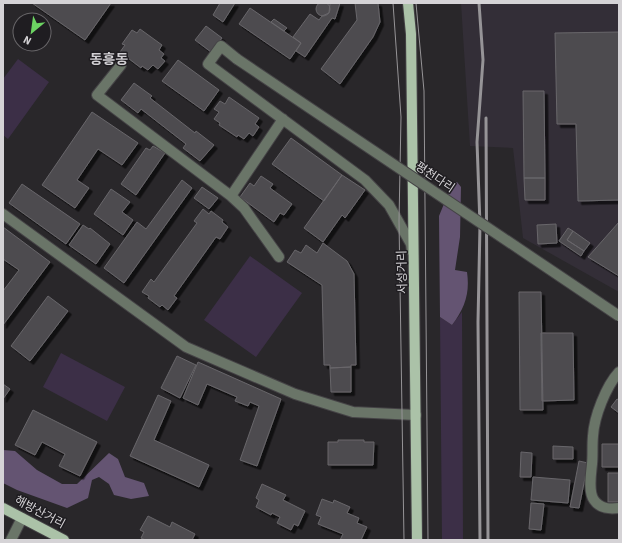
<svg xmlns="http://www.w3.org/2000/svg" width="622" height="543" font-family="'Source Sans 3','Noto Sans KR',sans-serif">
<defs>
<filter id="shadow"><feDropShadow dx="3.5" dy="3.5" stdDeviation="0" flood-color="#0009"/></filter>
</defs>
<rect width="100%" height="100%" fill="#29272a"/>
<!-- built -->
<path fill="#332e37" d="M461 3H619V292L523 238 513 148 470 146Z"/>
<!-- green -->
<path fill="#3c2f47" d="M18 59 49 82 8 139 3 135V79Z
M250 256 302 293 256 357 204 320Z
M462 312 463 540H442L440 317 452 325Z
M61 353 125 387 107 421 43 387Z"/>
<!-- forest -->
<path fill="#645472" d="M453 182H457L461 187 460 237 455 270 467 272C470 293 465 308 452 325L440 317 439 216Z
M3 450 15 451 37 470 62 484H77L109 453 118 459 125 477 144 483 149 496 131 499 114 495 109 484 99 477 92 480 88 498 67 508 17 490 3 483Z"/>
<!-- building -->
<path fill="#4e4c50" stroke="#68666a" filter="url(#shadow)" d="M316 9a7 7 0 1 1 14 0a7 7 0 1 1-14 0Z
M32 3H111L85 40Z
M220 3H235L223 22 213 15Z
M330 3H340L335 19 332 18 305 57 296 51 301 43 293 37 310 14 319 20 322 16 329 13Z
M355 3H378L380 22 373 37 340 84 321 69 357 20Z
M250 8 301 43 290 59 239 24Z
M274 19 287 28 284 31 271 22Z
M206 26 222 38 211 52 195 40Z
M140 29 162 45 159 50 164 54 161 58 165 61 158 69 153 65 148 70 142 66 141 68 120 52 125 45 122 44 132 30 137 33Z
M619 32V200L578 201 576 124H557L555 33Z
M178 60 219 90 204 111 162 81Z
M134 83 152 96 150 98 195 133 196 131 214 145 200 161 183 148 186 144 141 109 138 113 121 100Z
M523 91H544L545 178H524Z
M229 97 259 118 255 124 259 127 253 136 249 133 244 139 238 135 237 137 219 125 220 123 214 119 219 112 214 109 220 101 225 104Z
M92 112 138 143 122 165 98 149 77 180 89 188 75 208 42 185Z
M291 138 342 175 324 201 272 164Z
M153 146 165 153 136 195 121 184 146 148 150 150Z
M342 175 365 190 345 218 342 215 323 242 304 228Z
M261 176 273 184 270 188 292 204 284 215 280 213 274 222 240 197 250 183 254 186Z
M524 178H545V200H525Z
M182 180 192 188 124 283 104 268 137 222 146 229Z
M22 184 80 224 66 244 9 203Z
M202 187 218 198 209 209 194 198Z
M111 189 130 202 122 212 133 220 123 235 94 214Z
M203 209 209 214 211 211 223 220 222 222 228 227 220 239 216 237 174 296 177 298 168 310 162 305 160 307 148 298 149 296 142 292 151 279 154 282 197 223 194 221Z
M619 222V276L588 257Z
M556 224 557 243 538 244 537 225Z
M83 225 89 229 90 228 110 244 96 264 69 245Z
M3 227 50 262 3 325V291L19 270 3 259Z
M568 228 573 231 567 240 584 251 581 256 559 241Z
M573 231 590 243 584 251 567 240Z
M323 243 347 261 354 274 356 365H351V367L330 368V365H324L322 285 287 262 295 250 301 253 306 245 317 253Z
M519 292H541L543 410H520Z
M48 296 68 311 30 361 11 346Z
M541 333H573L574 400 542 401Z
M177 356 196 365 180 398 161 388Z
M198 362 281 399 257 466 240 460 259 406 250 402 248 406 235 401 237 397 207 384 198 405 183 398Z
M351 367V392H331L330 368Z
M3 384 10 389 3 399Z
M158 395 171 401 154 440 209 465 199 487 130 456Z
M617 399 619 400V413L611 407Z
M33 410 97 442 80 476 59 466 65 454 42 442 35 455 15 445Z
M338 440H364V442H374L373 465H328V442H338Z
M602 444H619V467H602Z
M553 446 573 447V459H553Z
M521 452 532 453 531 477H520Z
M579 461 588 463 579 508 570 507Z
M608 473H619V502H608Z
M533 477 570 480 568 503 531 500Z
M262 484 286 495 283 500 305 511 298 526 294 524 291 530 277 523 280 517 272 513 271 515 256 507 259 500 256 498Z
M322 499 333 503 334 500 350 507 347 513 359 518 357 523 367 527 361 540H340L343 534 318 524 321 517 316 515Z
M531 503 544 504 541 530 529 529Z
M148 516 170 527 172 522 195 534 192 540H145L141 538 144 532 140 530Z"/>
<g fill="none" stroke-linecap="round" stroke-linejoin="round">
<!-- minor casing -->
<g stroke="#454346" stroke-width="12">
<path id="minor" d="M237 59 221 46 208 64 365 180 389 205 411 244 412 251
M121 65 97 95 231 196 244 208 279 257
M231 196 283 119
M3 214 186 347 295 394 353 412 416 415
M619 372C606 386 594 417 593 436 592 446 593 455 592 464 591 474 588 492 594 500 600 509 610 509 619 508
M11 540 22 518"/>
</g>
<!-- major casing -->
<g stroke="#454346" stroke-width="12">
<path id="major" d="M408 3 411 34 417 540
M3 508 64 540"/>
</g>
<!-- minor -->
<use href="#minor" stroke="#6a7568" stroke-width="10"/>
<!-- major -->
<use href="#major" stroke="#abc2a8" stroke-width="10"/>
<!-- tram -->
<path stroke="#969497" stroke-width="1" d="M393 3 401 117 399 221 404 540
M416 3 424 91 428 540"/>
<!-- rail -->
<path stroke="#969497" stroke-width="3" d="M479 3 483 60 477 142 480 225 478 322 480 540
M486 118 488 540"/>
<!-- minor-bridge casing -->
<g stroke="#454346" stroke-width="12" stroke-linecap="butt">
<path id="minor-bridge" d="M237 59 619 316"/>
</g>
<!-- minor-bridge -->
<use href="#minor-bridge" stroke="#6a7568" stroke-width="10"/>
</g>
<g text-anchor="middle" stroke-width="3" stroke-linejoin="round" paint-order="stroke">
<!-- street labels -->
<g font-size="12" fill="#d5d3d6" stroke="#1f1d21">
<text transform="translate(435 177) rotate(34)" y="4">평천다리</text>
<text transform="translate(402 272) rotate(-91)" y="4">서성거리</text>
<text transform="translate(40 512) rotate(28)" y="4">해방산거리</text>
</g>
<!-- quarter labels -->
<g font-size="14" font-weight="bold" fill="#d2d0d4" stroke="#1f1d21">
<text x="109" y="64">동흥동</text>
</g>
</g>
<!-- border -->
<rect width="622" height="543" fill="none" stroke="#d5d3d6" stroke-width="8"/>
<!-- north arrow -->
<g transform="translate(32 32) rotate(209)"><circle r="19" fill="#1f1d21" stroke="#686669"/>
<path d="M0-3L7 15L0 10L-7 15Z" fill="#6cd362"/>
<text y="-6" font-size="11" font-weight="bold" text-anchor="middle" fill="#d5d3d6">N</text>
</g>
</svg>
